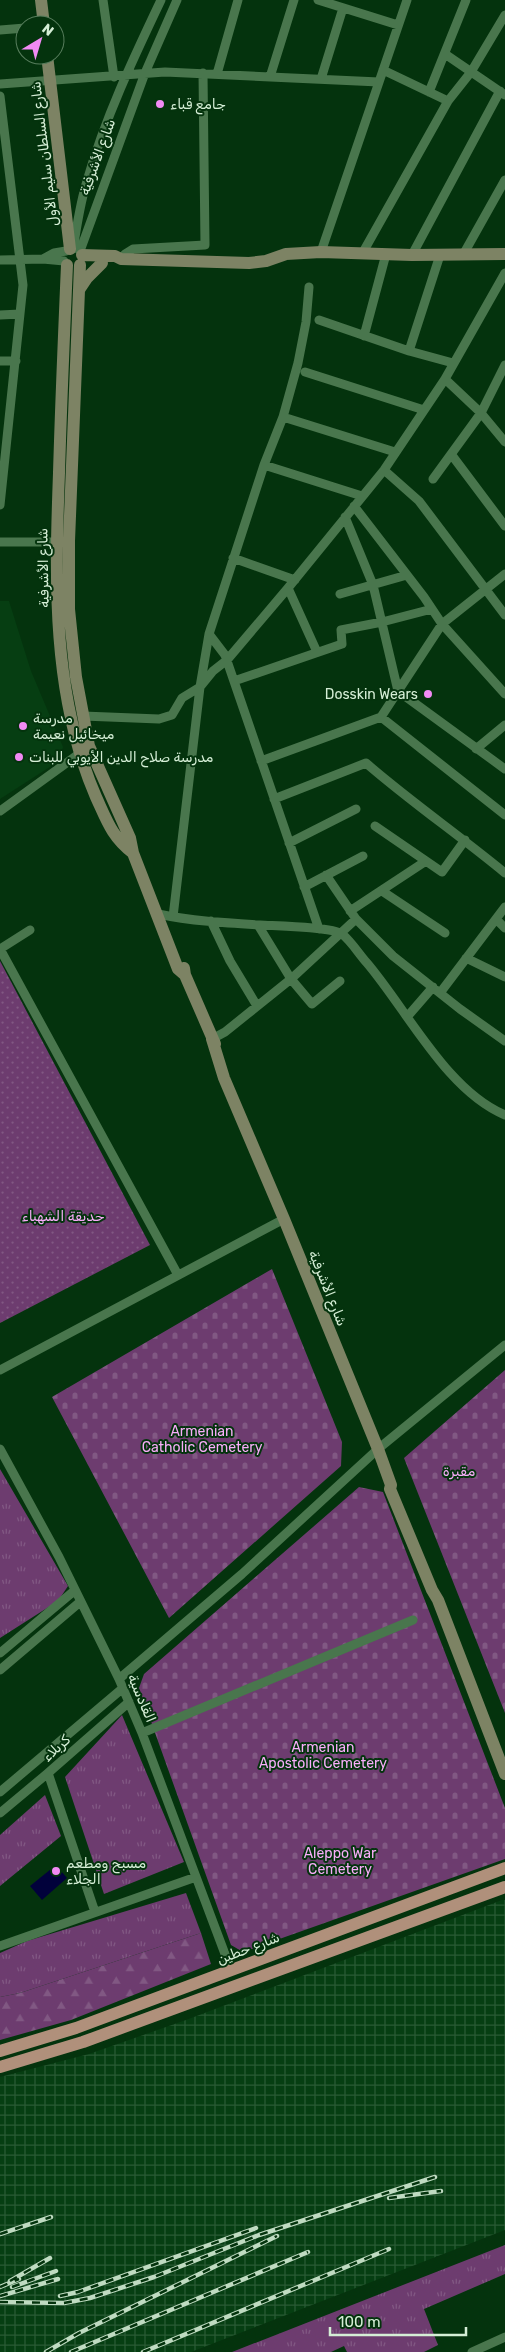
<svg xmlns="http://www.w3.org/2000/svg" width="505" height="2352" font-family="Rubik,'Noto Naskh Arabic',sans-serif">
<defs>
<pattern id="industrial-grid" width="8" height="8" patternUnits="userSpaceOnUse" patternTransform="scale(1.25)"><rect width="8" height="8" fill="#063e12"/><path d="M0 4h8M4 0v8" fill="none" stroke="#295a34"/></pattern>
<pattern id="grass-tufts" width="24" height="20" patternUnits="userSpaceOnUse" patternTransform="scale(1.25)"><rect width="24" height="20" fill="#6d3c6f"/><path d="M3 7l-1-3M5 7V3M7 7l1-3M15 17l-1-3M17 17v-4M19 17l1-3" fill="none" stroke="#815883"/></pattern>
<pattern id="forest-firs" width="22" height="20" patternUnits="userSpaceOnUse" patternTransform="scale(1.25)"><rect width="22" height="20" fill="#6d3c6f"/><path d="M5 1l3.5 6h-7zM16 11l3.5 6h-7z" fill="#815883"/></pattern>
<pattern id="cemetery-stones" width="16" height="16" patternUnits="userSpaceOnUse" patternTransform="scale(1.25)"><rect width="16" height="16" fill="#6d3c6f"/><path d="M2 7V4a2 2 0 0 1 4 0v3zM10 15v-3a2 2 0 0 1 4 0v3z" fill="#815883"/></pattern>
<pattern id="park-dots" width="8" height="8" patternUnits="userSpaceOnUse" patternTransform="scale(1.25)"><rect width="8" height="8" fill="#6d3c6f"/><path d="M2 2h.1M6 6h.1" fill="none" stroke="#815883" stroke-width="1.8" stroke-linecap="round"/></pattern>
</defs>
<rect width="100%" height="100%" fill="#04330d"/>
<!-- built -->
<path fill="#063e12" d="M0 601H9L31 671 63 747 59 761 0 799Z"/>
<!-- industrial -->
<path fill="url(#industrial-grid)" d="M502 1900H505V2230L191 2352H0V2077L89 2054 186 2020Z"/>
<!-- grass -->
<path fill="url(#grass-tufts)" d="M0 1469 68 1586 58 1601 0 1638Z
M122 1715 184 1862 104 1894 65 1777Z
M45 1795 61 1836 0 1886V1835Z
M186 1893 201 1933 20 1993 0 1997V1953L27 1941Z
M505 2245V2274L424 2309 438 2345 424 2352H347L344 2346 331 2352H232Z"/>
<!-- forest -->
<path fill="url(#forest-firs)" d="M201 1933 211 1964 71 2020 0 2040V1997L20 1993Z"/>
<!-- cemetery -->
<path fill="url(#cemetery-stones)" d="M272 1269 342 1442 341 1466 169 1618 52 1397Z
M505 1370V1713L404 1458Z
M359 1487 383 1492 505 1808V1859L243 1952 231 1945 139 1688 144 1674Z"/>
<!-- park -->
<path fill="url(#park-dots)" d="M0 961 150 1245 0 1323Z"/>
<!-- water -->
<path fill="#01013b" d="M56 1865 67 1878 42 1900 30 1886Z"/>
<g fill="none" stroke-linecap="round" stroke-linejoin="round">
<!-- street -->
<path stroke="#49764d" stroke-width="9" d="M103 0 114 77
M318 0 398 25
M0 30 25 28
M445 54 505 95
M383 70 448 101
M217 74 238 0
M270 77 294 0
M321 79 343 8
M0 84 165 72 379 82
M429 92 466 0
M0 96 23 285 0 505
M73 249C77 226 80 203 87 181 105 118 133 59 161 0
M80 251 145 73 177 0
M321 252 407 0
M362 254 448 101 471 72 505 15
M412 255 500 91
M463 255 505 180
M43 259 54 253 66 251
M121 259 125 254 133 249 205 245 203 73
M0 260 43 259 64 261
M505 273 445 379 481 413 505 442
M0 315 20 314
M319 320 409 351 453 363
M364 336 386 254
M409 351 440 255
M0 361H16
M305 372 424 410
M283 417 395 452
M451 454 505 526
M264 465 362 496
M384 470 419 501 505 615
M433 479 481 413 505 365
M354 506 424 597 442 624 505 694
M345 517 373 585 398 691 505 769
M0 542H61
M233 558 295 580
M288 588 317 652
M340 594 407 575
M209 634 225 655 319 929
M234 681 342 644 341 630 382 622 432 609
M83 716 159 719 172 715 182 698 200 687 213 671 227 660 288 588 384 470 445 379
M381 717 505 815
M476 749 505 725
M261 761 381 717 442 624 505 574
M274 799 366 763C411 802 459 835 505 873
M0 811 83 751
M375 826 426 861
M289 843 356 809
M326 875 356 919 393 956 460 1009 505 1041
M304 887 363 856
M382 891 445 933
M350 911 426 861 442 872 465 840
M158 914C191 921 226 923 260 925 275 926 332 927 342 934 351 941 359 954 367 963 407 1010 447 1091 505 1115
M173 917 200 687 209 634 264 465 283 417 298 363 306 322 309 287
M496 919 505 928
M211 921 230 961 257 1006
M258 925 291 979 312 1004 340 981
M0 949 178 1275
M0 949 30 930
M466 958 505 977
M440 993 505 907
M407 1017 433 987
M212 1039 225 1032 291 979 356 919
M0 1370 284 1219
M0 1449 59 1557 119 1679 142 1733 231 1970
M0 1653 74 1591
M0 1670 80 1602
M119 1679 242 1574 378 1449 505 1345
M142 1733 413 1620
M48 1773 95 1912
M0 1792 123 1688
M0 1813 48 1773 129 1702
M0 1946 196 1877
M472 2352 505 2337"/>
<!-- secondary -->
<path stroke="#7d8364" stroke-width="12" d="M41 0 44 25
M47 55 70 249
M82 255 115 256 121 259 249 263 266 261 286 254 321 252 412 255 505 254
M67 265C64 334 61 403 59 473 55 581 52 696 96 797 107 821 112 837 133 853
M80 265 69 541V609L76 677 89 746 130 838 133 853 178 969 185 975
M79 290 87 278 102 263
M184 968 185 975 215 1044
M212 1039 224 1078 284 1219 378 1449 391 1485 390 1489 432 1590 438 1600 505 1774"/>
<!-- primary -->
<path stroke="#b0907b" stroke-width="12" d="M0 2051 76 2028 505 1868
M0 2067 83 2042 505 1887"/>
<!-- rail casing -->
<g stroke="#bfdbc1" stroke-width="4.5">
<path id="rail" d="M389 2198 441 2191
M0 2234 51 2217
M10 2281 50 2258
M0 2287 19 2279
M12 2287 56 2271
M0 2296 58 2279
M60 2296 78 2292 256 2228
M0 2302 64 2303 90 2298 154 2277 259 2235 435 2177
M46 2352 79 2333 277 2236
M71 2352 308 2252
M143 2352 389 2249"/>
</g>
<!-- rail -->
<use href="#rail" stroke="#04330d" stroke-width="2.5" stroke-dasharray="8" stroke-linecap="butt"/>
</g>
<!-- markers -->
<g fill="#f18af4" stroke="#04330d" stroke-width="2">
<circle cx="160" cy="104" r="5"/>
<circle cx="428" cy="694" r="5"/>
<circle cx="23" cy="726" r="5"/>
<circle cx="19" cy="757" r="5"/>
<circle cx="56" cy="1871" r="5"/>
</g>
<g text-anchor="middle" stroke-width="4" stroke-linejoin="round" paint-order="stroke">
<!-- poi labels -->
<g font-size="14" fill="#d5eed6" stroke="#04330d" text-anchor="start">
<text x="170" y="109">جامع قباء</text>
<text x="418" y="699" text-anchor="end">Dosskin Wears</text>
<text x="33" y="723">مدرسة<tspan x="33" dy="16">ميخائيل نعيمة</tspan></text>
<text x="29" y="762">مدرسة صلاح الدين الأيوبي للبنات</text>
<text x="66" y="1868">مسبح ومطعم<tspan x="66" dy="16">الجلاء</tspan></text>
</g>
<!-- street labels -->
<g font-size="14" fill="#d5eed6" stroke="#04330d">
<text transform="translate(44 154) rotate(-97)" y="5">شارع السلطان سليم الأول</text>
<text transform="translate(97 157) rotate(-70)" y="5">شارع الأشرفية</text>
<text transform="translate(43 568) rotate(-91)" y="5">شارع الأشرفية</text>
<text transform="translate(328 1288) rotate(68)" y="5">شارع الأشرفية</text>
<text transform="translate(142 1698) rotate(67)" y="5">القادسية</text>
<text transform="translate(56 1748) rotate(-42)" y="5">كربلاء</text>
<text transform="translate(248 1948) rotate(-21)" y="5">شارع حطين</text>
</g>
<!-- park labels -->
<g font-size="14" fill="#f9adfa" stroke="#04330d">
<text x="63" y="1221">حديقة الشهباء</text>
<text x="202" y="1436">Armenian<tspan x="202" dy="16">Catholic Cemetery</tspan></text>
<text x="459" y="1476">مقبرة</text>
<text x="323" y="1752">Armenian<tspan x="323" dy="16">Apostolic Cemetery</tspan></text>
<text x="340" y="1858">Aleppo War<tspan x="340" dy="16">Cemetery</tspan></text>
</g>
</g>
<!-- north arrow -->
<g transform="translate(40 40) rotate(38)"><circle r="24" fill="#04330d" stroke="#587e5d"/>
<path d="M0-4L9 19L0 12L-9 19Z" fill="#f18af4"/>
<text y="-8" font-size="14" font-weight="bold" text-anchor="middle" fill="#d5eed6">N</text>
</g>
<!-- scale -->
<path d="M330 2327v8h136v-8" fill="none" stroke="#d5eed6" stroke-width="2.5"/>
<text x="338" y="2327" font-size="15" fill="#d5eed6" stroke="#04330d" stroke-width="4" paint-order="stroke">100 m</text>
</svg>
